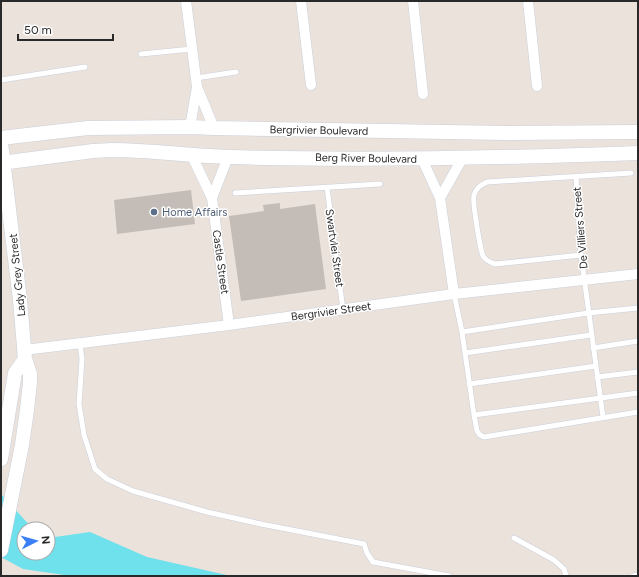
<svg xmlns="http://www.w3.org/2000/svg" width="639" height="577" font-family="Figtree,sans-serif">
<rect width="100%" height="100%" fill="#ebe2db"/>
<!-- water -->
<path fill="#6ee1ed" d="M1 494 33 529H24V553H48V538L90 532 147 557 231 576H71L23 569 1 557Z"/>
<!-- building -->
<path fill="#c4bdb7" d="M191 190 195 224 117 234 114 200Z
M280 203V209L315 204 326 289 241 301 229 216 264 211 263 205Z"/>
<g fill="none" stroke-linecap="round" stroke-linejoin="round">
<!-- lane casing -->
<g stroke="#c9d0db" stroke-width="6">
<path id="lane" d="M141 54 192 49
M196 78 236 72
M1 80 85 67
M576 176 581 255 603 417
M327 187 343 310
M235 193 380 184
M581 255 495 264C490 262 486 261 483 256 480 248 472 201 474 195 476 188 481 185 487 182L631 173
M454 294 462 332 474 415 477 431 480 435 484 437 638 412
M462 332 588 313 638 308
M80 344 82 359 79 404 84 435 95 469 107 479 133 491 207 512 261 524 364 544 367 553 373 562 449 576
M593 348 638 341
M465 353 591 335
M597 377 638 372
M469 384 596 366
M474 415 638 393
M514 538 554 560 564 569 566 576
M633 576 638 575"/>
</g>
<!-- street casing -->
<g stroke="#c9d0db" stroke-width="11">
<path id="street" d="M186 1 197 87 214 128
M301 1 311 85
M413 1 423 94
M528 1 537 86
M190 127 197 87
M191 154 212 198 229 325
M422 159 440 198 454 294
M212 198 228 157
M440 198 462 159
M24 350 229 325 454 294 638 274"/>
</g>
<!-- secondary casing -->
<g stroke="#c9d0db" stroke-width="15">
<path id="secondary" d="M1 138 88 128 190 127 214 128 506 133 638 132
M1 143 20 300 25 359 30 374V382L27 410 22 445 1 550
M1 163 93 151 112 150C151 150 190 156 230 157 366 161 502 158 638 153
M1 459 15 373 25 359"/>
</g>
<!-- lane -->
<use href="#lane" stroke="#fff" stroke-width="5"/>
<!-- street -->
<use href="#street" stroke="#fff" stroke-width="10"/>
<!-- secondary -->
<use href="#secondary" stroke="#fff" stroke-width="14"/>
</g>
<!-- markers -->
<circle fill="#5c6f8a" stroke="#fff" stroke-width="1.5" cx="154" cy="212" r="4"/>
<g text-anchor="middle" stroke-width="3" stroke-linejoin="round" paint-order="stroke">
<!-- street labels -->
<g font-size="11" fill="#292929" stroke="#fff">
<text transform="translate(319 130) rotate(1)" y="4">Bergrivier Boulevard</text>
<text transform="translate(366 158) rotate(1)" y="4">Berg River Boulevard</text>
<text transform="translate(580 228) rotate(-95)" y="4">De Villiers Street</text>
<text transform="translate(335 248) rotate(82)" y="4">Swartvlei Street</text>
<text transform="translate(221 262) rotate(82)" y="4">Castle Street</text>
<text transform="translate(17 275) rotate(-96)" y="4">Lady Grey Street</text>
<text transform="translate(331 311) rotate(-8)" y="4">Bergrivier Street</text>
</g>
<!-- service labels -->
<g font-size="11" fill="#4e5e75" stroke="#fff" text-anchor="start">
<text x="162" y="216">Home Affairs</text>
</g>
</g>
<!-- border -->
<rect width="639" height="577" fill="none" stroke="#292929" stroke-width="4"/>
<!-- north arrow -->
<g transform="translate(36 541) rotate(84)"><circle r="19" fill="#ffffff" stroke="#a9a9a9"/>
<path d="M0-3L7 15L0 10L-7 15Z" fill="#3b7ff8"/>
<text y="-6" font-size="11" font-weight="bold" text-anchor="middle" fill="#292929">N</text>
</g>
<!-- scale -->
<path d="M18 34v6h95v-6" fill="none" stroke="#292929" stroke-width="2"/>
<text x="24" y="34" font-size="12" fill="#292929" stroke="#ffffff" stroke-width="3" paint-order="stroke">50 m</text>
</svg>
